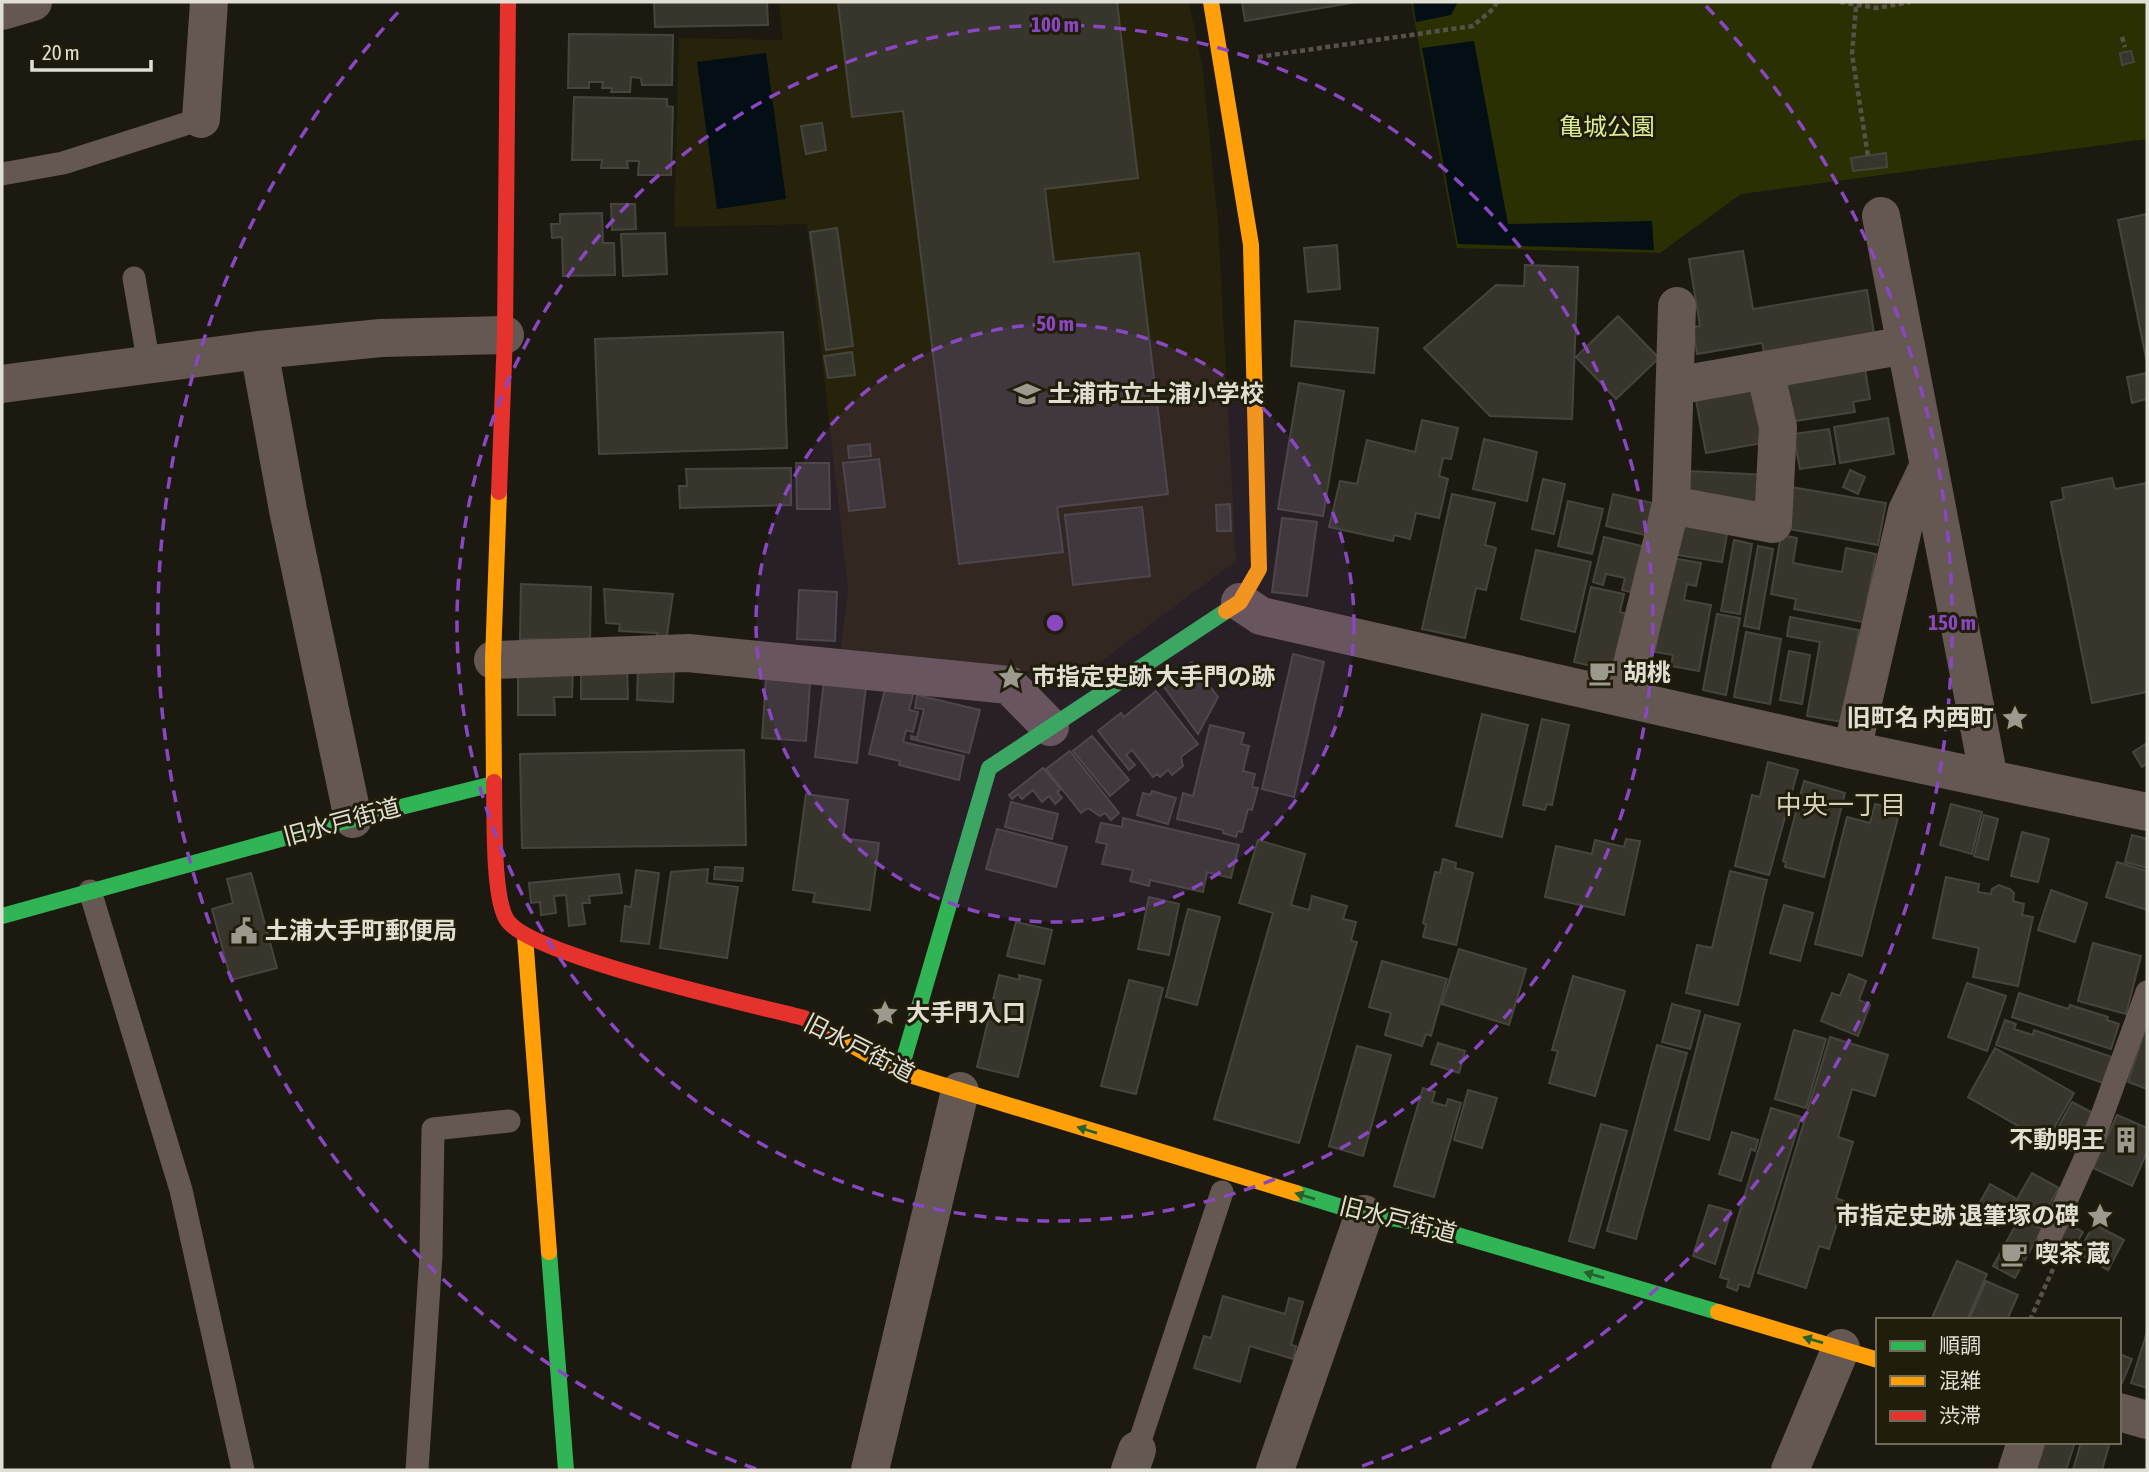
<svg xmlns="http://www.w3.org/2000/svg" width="2149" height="1472" font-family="'Asap Condensed','Noto Sans JP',sans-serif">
<rect width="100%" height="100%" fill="#1c1a10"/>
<!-- built -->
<path fill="#27230b" d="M779 2H1189L1203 71 1218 222 1236 561 1079 678 840 655 848 590 807 224 674 227 679 38 783 40Z"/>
<!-- green -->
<path fill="#2b3002" d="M1411 2H2147V139L1741 194 1660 253 1457 248Z"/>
<!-- water -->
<path fill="#030f15" d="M1413 2H1458L1451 15 1416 22Z
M1474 41 1508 224 1652 221 1654 250 1458 244 1422 48Z
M766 53 786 199 717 209 697 62Z"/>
<!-- building -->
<path fill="#37352c" stroke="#46453d" stroke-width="2" d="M654 2H767L768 25 655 27Z
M838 2H1117L1138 178 1045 189 1054 262 1139 253 1168 494 1057 507 1063 552 959 564 903 111 852 117Z
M1242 2H1357L1245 21Z
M569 34 673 35 672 85H642L641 78 631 77 630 92H611L612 88H602L603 82H589V88H568Z
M2131 51 2134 62 2122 65 2120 53Z
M574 97 667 99V106L673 107 671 175H638L639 161H627L628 168H601L602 160H572Z
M822 123 826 150 806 154 801 126Z
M1886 153 1887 167 1853 171 1851 158Z
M611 204H635L636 229 612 230Z
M602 213 603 243H614L615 275 563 276 562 237 552 238 551 224H560V214Z
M2147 214V363L2118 220Z
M837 228 853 346 826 350 810 232Z
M665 233 667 274 623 276 621 234Z
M1337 245 1340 289 1308 292 1304 248Z
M1743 251 1753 309 1867 290 1875 340 1765 357 1762 343 1697 354 1693 327 1700 326 1689 259Z
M1525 265 1578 267 1572 419 1490 416 1424 348 1496 285 1524 286Z
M1618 316 1659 358 1616 399 1576 357Z
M1295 321 1378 328 1374 373 1291 366Z
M783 332 787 448 599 454 595 339Z
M852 352 855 375 828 378 824 356Z
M1865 369 1870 399 1853 402 1855 412 1788 422 1781 383Z
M2147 373V399L2132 403 2127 377Z
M1299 383 1344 391 1323 516 1278 509Z
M1759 389 1768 442 1706 453 1696 400Z
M1888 418 1894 454 1840 463 1834 427Z
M1422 420 1458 428 1451 459 1443 458 1439 476 1448 479 1439 518 1416 513 1410 539 1394 535 1393 541 1329 527 1340 481 1357 484 1367 440 1415 452Z
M1829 429 1835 464 1800 469 1793 434Z
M1484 439 1537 452 1527 501 1473 489Z
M870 444 871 456 849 458 848 446Z
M879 459 885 507 849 511 843 463Z
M796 463H829L830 509H797Z
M791 468V505L680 508 679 486H687L686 469Z
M1850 470 1865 477 1858 494 1843 487Z
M1688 471 1769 475 1767 511 1687 495Z
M2112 478 2115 489 2147 483V692L2092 703 2051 502 2064 499 2062 488Z
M1543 479 1565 484 1554 534 1532 529Z
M1785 486 1886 503 1878 545 1778 527Z
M1452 494 1495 503 1485 545 1496 548 1486 590 1476 588 1465 638 1422 629Z
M1613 494 1652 503 1645 535 1606 526Z
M1568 501 1603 509 1592 554 1558 546Z
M1230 504 1231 531H1217L1216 505Z
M1142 507 1150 576 1073 585 1065 515Z
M1685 515 1729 523 1722 562 1677 555Z
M1282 518 1317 522 1307 596 1272 592Z
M1781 535 1797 538 1793 563 1842 572 1846 548 1876 554 1863 622 1794 609 1796 599 1771 594Z
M1604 537 1646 547 1635 593 1622 590 1625 578 1606 574 1603 585 1593 582Z
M1734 540 1752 544 1740 614 1721 611Z
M1758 546 1773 549 1759 629 1744 626Z
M1536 550 1591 562 1575 632 1521 619Z
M1672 558 1701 563 1696 586 1687 584 1684 600 1711 605 1699 671 1671 666 1673 655 1655 652Z
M521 584 591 587 590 640 520 639Z
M1591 587 1624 594 1620 612 1630 615 1617 672 1574 662Z
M604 589 673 594 666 642 657 641V633L619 631 620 624 606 623Z
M799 590 837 592 835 641 797 639Z
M1717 614 1740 618 1726 695 1703 690Z
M1790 617 1859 630 1843 722 1807 716 1820 642 1787 636Z
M1746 632 1781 639 1770 704 1734 697Z
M1789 651 1810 655 1802 704 1780 700Z
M1293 654 1324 662 1294 797 1262 789Z
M518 662 573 667 572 697H554L555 715H518Z
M1192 662 1218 697 1198 734 1162 684Z
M581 666H627L628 699H581Z
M638 667 674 668 673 702 637 700Z
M766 679 810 683 806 741 762 738Z
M824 681 866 686 857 763 815 757Z
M886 685 914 691 909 710 918 712 913 732 906 730 903 742 964 756 959 780 899 765 900 761 869 754Z
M1156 691 1198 744 1181 757 1183 766 1172 775 1168 770 1160 777 1157 774 1153 777 1132 750 1126 755 1135 765 1129 770 1098 731 1121 713 1124 717Z
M917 695 980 710 969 753 911 739V736L917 738 924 709 915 708Z
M1482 714 1528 725 1502 837 1456 826Z
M1542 719 1569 725 1552 805 1547 804 1545 810 1523 805Z
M1210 725 1244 733 1241 744 1249 746 1243 771 1255 774 1252 787 1258 788 1252 810 1248 809 1242 832 1238 831 1236 837 1223 833V830L1177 819 1183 793 1193 796Z
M1092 736 1129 780 1110 796 1073 751Z
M2147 743V763L2142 767 2133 752Z
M744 750 746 845 522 848 520 754Z
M1070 751 1119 813 1111 820 1105 813 1100 816 1088 808 1081 813 1046 769Z
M1768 762 1798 770 1769 875 1735 866 1752 795 1760 797Z
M1043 768 1061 789 1057 792 1062 798 1055 804 1049 796 1042 802 1033 790 1022 799 1018 794 1012 799 1009 795Z
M1804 781 1845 793 1824 877 1785 867 1786 863 1783 861Z
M1152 791 1176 798 1168 824 1137 815 1143 793 1150 795Z
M806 794 848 800 843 838 879 843 870 910 813 902 815 893 793 890Z
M1011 802 1058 814 1052 839 1005 827Z
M1875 804 1900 810 1862 956 1815 944 1847 817 1870 823Z
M1951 804 1982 812 1972 854 1940 845Z
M1984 815 1998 819 1988 860 1974 856Z
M1123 818 1239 845 1231 878 1207 872 1203 892 1150 880 1149 886 1130 881 1133 870 1102 864 1107 844 1096 842 1101 823 1122 827Z
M997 829 1067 847 1056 887 986 869Z
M2022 832 2049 839 2038 882 2011 876Z
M2132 835 2147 839V868L2125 862Z
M1626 839 1640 841 1624 915 1545 897 1556 846 1592 854 1595 840 1624 847Z
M1258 840 1305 854 1291 905 1309 910 1312 896 1347 906 1343 919 1356 922 1351 941 1357 942 1299 1143 1214 1119 1273 913 1239 903Z
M1443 859 1456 863 1455 868 1473 873 1456 945 1423 937 1426 925 1423 923 1435 872 1440 873Z
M2117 862 2147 871V910L2106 897Z
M715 867 743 868 742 881 714 879Z
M708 869 707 883 738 887 727 958 660 948 671 872Z
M636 870 659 873 649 944 621 941 625 906 631 907Z
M1730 871 1767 880 1738 1005 1686 993 1697 945 1712 948Z
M251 873 277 968 231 980 212 909 233 903 227 879Z
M619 874 622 893 589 896 590 903H582L585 924 569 926 566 895 554 896 556 913 541 915 540 902 531 903 529 883Z
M1946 877 1979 884 1978 892 1991 894 1992 889 1999 885 2010 889 2014 893 2013 901 2024 904 2022 915 2033 917 2018 986 1973 977 1979 948 1933 938Z
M2051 890 2087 903 2075 942 2038 930Z
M1149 897 1179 904 1169 955 1138 949Z
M1784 905 1813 913 1800 961 1770 953Z
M1188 909 1220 917 1197 1005 1166 997Z
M1016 922 1052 930 1044 964 1007 956Z
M2093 943 2141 956 2126 1014 2078 1001Z
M1459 949 1526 969 1509 1025 1442 1004Z
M1382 961 1447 979 1431 1036 1426 1034 1422 1046 1385 1035 1391 1013 1369 1007Z
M1849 974 1866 981 1859 1000 1870 1005 1858 1036 1821 1021 1832 993 1840 996Z
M999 975 1020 980 1019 975 1041 980 1018 1077 977 1067Z
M1573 976 1625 991 1595 1096 1549 1083 1558 1051 1552 1050Z
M1129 980 1163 988 1136 1094 1101 1086Z
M1967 983 2006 996 1987 1051 1948 1037Z
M2019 993 2068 1009 2070 1005 2108 1017 2107 1020 2119 1024 2111 1049 2012 1017Z
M1672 1004 1700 1011 1690 1049 1662 1042Z
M1705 1015 1740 1024 1709 1140 1675 1130Z
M2005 1020 2016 1024 2014 1029 2033 1035 2034 1030 2112 1057 2103 1083 1996 1045Z
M2147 1024V1089L2128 1082Z
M1794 1030 1826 1039 1806 1108 1775 1099Z
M1830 1037 1888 1055 1875 1096 1852 1089 1838 1137 1853 1142 1836 1198 1844 1201 1829 1249 1819 1246 1806 1288 1758 1273Z
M1438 1043 1465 1051 1459 1073 1431 1064Z
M1657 1045 1687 1053 1636 1239 1607 1231Z
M1357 1046 1391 1055 1363 1156 1329 1146Z
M1995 1048 2074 1093 2046 1142 1968 1097Z
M1423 1088 1435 1092 1432 1102 1446 1106 1448 1099 1461 1103 1434 1197 1394 1186Z
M1468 1090 1497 1098 1482 1148 1454 1140Z
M2072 1102 2093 1113 2072 1151 2051 1140Z
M1771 1108 1801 1117 1749 1287 1739 1284 1737 1291 1727 1287 1729 1280 1720 1277Z
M2117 1115 2147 1128V1152L2132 1186 2093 1168Z
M1601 1124 1627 1131 1594 1248 1569 1241Z
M1732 1132 1758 1140 1755 1151 1751 1149 1741 1181 1719 1174Z
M2032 1173 2059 1188 2040 1221 2013 1206Z
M1990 1184 2015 1198 1999 1227 1974 1213Z
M1709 1205 1731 1211 1715 1264 1693 1256Z
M2020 1217 2042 1229 2015 1278 1993 1266Z
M2069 1224 2083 1232 2072 1251 2058 1243Z
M2094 1224 2124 1240 2108 1270 2078 1253Z
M1957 1261 1987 1274 1967 1320H1931Z
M1986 1281 2018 1295 2007 1320H1969Z
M1223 1296 1285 1314 1289 1298 1303 1302 1291 1345 1296 1346 1293 1359 1250 1346 1240 1382 1194 1368 1204 1336 1211 1338Z
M2147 1332V1388L2131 1383Z
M2119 1354 2132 1359 2122 1383 2119 1382Z
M2045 1442H2075L2066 1470H2036Z
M2081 1442H2110L2102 1470H2073Z"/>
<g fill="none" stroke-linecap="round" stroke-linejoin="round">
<!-- path -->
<path stroke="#58514b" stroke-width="4.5" stroke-dasharray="5 3.5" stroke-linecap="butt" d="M1840 2 1877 8 1910 2
M1856 7 1852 54 1868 156
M2122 37 2125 47
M1258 57 1473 26 1493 9 1497 2
M2030 1320 2053 1269"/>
<!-- lane -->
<path stroke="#655751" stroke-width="23" d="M2 174 63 163 201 119
M134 278 149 365
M90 891 181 1190 243 1470
M2049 1239 2092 1143 2147 992
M1137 1450 1222 1192
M417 1470 431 1255 433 1129 509 1121"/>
<!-- street -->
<path stroke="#655751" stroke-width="38" d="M2 11 33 2
M201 119 209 2
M1881 216 1989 779
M259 350 288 510 353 819
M2 384 259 350 381 338 505 335
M1675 386 1906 345
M1671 505 1773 524 1778 427 1765 371
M1240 602 1261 616 1852 750 2147 812
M493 660 688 653 1009 685 1050 727
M1624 697 1671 505 1677 306
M1852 750 1907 511 1929 465
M2119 1412 2147 1420
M870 1470 960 1091
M1130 1470 1137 1450
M1275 1470 1364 1214
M1790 1470 1841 1348
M2017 1470 2026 1442"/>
<!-- fast -->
<path stroke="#30b455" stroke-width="16" d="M2 916 353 819 493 784
M900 1072 989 768 1226 611
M1296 1193 1364 1214 1410 1221 1718 1312
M549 1252 566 1470"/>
<!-- slow -->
<path stroke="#ff9f0a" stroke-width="16" d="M1211 2 1251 245 1259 569 1240 602 1226 611
M494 782 493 660 499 492
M525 936 549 1252
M821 1028 900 1072 1296 1193
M1718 1312 1878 1360"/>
<!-- jam -->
<path stroke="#e5322d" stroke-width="16" d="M499 492 505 335 508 2
M494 782C495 812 492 897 507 920 529 955 753 1005 804 1018L821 1028"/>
</g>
<!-- one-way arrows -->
<defs><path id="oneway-solid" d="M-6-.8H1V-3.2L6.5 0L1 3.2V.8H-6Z" transform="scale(1.75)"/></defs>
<g fill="#28612c">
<use href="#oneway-solid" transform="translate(1087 1130) rotate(-163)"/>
<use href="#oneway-solid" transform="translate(1305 1196) rotate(-163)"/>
<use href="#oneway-solid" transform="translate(1594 1275) rotate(-164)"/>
<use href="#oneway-solid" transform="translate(1813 1340) rotate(-164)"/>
</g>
<!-- distance rings -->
<circle cx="1055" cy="623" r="299" fill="#8a47c2" fill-opacity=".12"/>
<g fill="none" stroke="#8a47c2" stroke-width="3.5" stroke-dasharray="12 9">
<circle cx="1055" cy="623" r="299"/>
<circle cx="1055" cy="623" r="598"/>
<path d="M756 1469A897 897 0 0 1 404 6M1706 6A897 897 0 0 1 1354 1469"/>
</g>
<!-- icons -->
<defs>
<g id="school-bare" transform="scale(2.1)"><path d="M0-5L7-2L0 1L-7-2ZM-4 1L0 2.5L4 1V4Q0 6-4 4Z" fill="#9c9a8f" stroke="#211d0b" stroke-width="2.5" paint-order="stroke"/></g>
<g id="cafe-bare" transform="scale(2.1)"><path d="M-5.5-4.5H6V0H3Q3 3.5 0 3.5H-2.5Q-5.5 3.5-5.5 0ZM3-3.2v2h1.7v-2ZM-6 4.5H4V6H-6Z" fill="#9c9a8f" stroke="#211d0b" stroke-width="2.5" paint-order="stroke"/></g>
<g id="sight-bare" transform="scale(2.1)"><path d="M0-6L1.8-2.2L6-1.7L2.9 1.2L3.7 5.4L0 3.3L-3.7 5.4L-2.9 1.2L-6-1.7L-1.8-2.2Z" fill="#9c9a8f" stroke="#211d0b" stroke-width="2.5" paint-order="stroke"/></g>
<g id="civic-bare" transform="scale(2.1)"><path d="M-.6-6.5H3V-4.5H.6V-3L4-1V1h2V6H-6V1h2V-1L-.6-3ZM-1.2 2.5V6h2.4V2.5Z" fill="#9c9a8f" stroke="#211d0b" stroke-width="2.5" paint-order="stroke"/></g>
<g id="building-bare" transform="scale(2.1)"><path d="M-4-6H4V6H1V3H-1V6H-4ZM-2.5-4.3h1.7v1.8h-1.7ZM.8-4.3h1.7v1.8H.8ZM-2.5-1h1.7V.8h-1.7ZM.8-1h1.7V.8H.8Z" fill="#9c9a8f" stroke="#211d0b" stroke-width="2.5" paint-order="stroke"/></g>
</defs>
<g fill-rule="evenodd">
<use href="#school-bare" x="1027" y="394"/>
<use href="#cafe-bare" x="1602" y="673"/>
<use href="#sight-bare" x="1011" y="677"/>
<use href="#sight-bare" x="2015" y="718"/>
<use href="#civic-bare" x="244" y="931"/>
<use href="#sight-bare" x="885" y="1013"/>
<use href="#building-bare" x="2126" y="1140"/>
<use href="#sight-bare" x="2100" y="1216"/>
<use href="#cafe-bare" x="2014" y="1254"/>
</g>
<g text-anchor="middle" stroke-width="6" stroke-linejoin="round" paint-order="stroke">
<!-- park labels -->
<g font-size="24" fill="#daeb93" stroke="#211d0b">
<text x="1607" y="135">亀城公園</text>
</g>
<!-- poi labels -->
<g font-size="24" font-weight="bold" fill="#e1dfd3" stroke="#211d0b" text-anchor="start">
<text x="1048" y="402">土浦市立土浦小学校</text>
<text x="1623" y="681">胡桃</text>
<text x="1032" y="685">市指定史跡 大手門の跡</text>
<text x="1994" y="726" text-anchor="end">旧町名 内西町</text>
<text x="265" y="939">土浦大手町郵便局</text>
<text x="906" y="1021">大手門入口</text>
<text x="2105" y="1148" text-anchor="end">不動明王</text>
<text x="2079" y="1224" text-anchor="end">市指定史跡 退筆塚の碑</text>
<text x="2035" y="1262">喫茶 蔵</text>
</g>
<!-- street labels -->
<g font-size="24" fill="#e1dfd3" stroke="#211d0b">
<text transform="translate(342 822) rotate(-15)" y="8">旧水戸街道</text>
<text transform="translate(859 1048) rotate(27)" y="8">旧水戸街道</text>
<text transform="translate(1398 1220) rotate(14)" y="8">旧水戸街道</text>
</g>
<!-- neighbourhood labels -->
<g font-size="26" fill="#d8d3bc" stroke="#211d0b">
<text x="1841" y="814">中央一丁目</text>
</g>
</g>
<circle cx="1055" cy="623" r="10" fill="#8a47c2" stroke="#211d0b" stroke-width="3.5"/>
<g font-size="21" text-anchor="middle" font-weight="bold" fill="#8a47c2" stroke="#211d0b" stroke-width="6" stroke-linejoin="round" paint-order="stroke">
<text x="1055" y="32">100 m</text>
<text x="1055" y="331">50 m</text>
<text x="1952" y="630">150 m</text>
</g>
<!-- border -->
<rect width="2149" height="1472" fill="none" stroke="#e1dfd3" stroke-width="7"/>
<!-- legend -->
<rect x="1876" y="1318" width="245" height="126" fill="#211d0b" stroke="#6e6b5b" stroke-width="2"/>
<rect x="1890" y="1341" width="35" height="10" fill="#30b455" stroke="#6e6b5b" stroke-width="2"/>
<text x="1939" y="1353" font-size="21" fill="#e1dfd3">順調</text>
<rect x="1890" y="1376" width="35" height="10" fill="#ff9f0a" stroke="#6e6b5b" stroke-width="2"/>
<text x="1939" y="1388" font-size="21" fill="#e1dfd3">混雑</text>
<rect x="1890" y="1411" width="35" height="10" fill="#e5322d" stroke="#6e6b5b" stroke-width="2"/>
<text x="1939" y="1423" font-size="21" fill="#e1dfd3">渋滞</text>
<!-- scale -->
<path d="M32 60v10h119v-10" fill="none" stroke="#e1dfd3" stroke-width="3.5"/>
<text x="42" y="60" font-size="21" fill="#e1dfd3" stroke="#211d0b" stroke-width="5" paint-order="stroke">20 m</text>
</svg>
